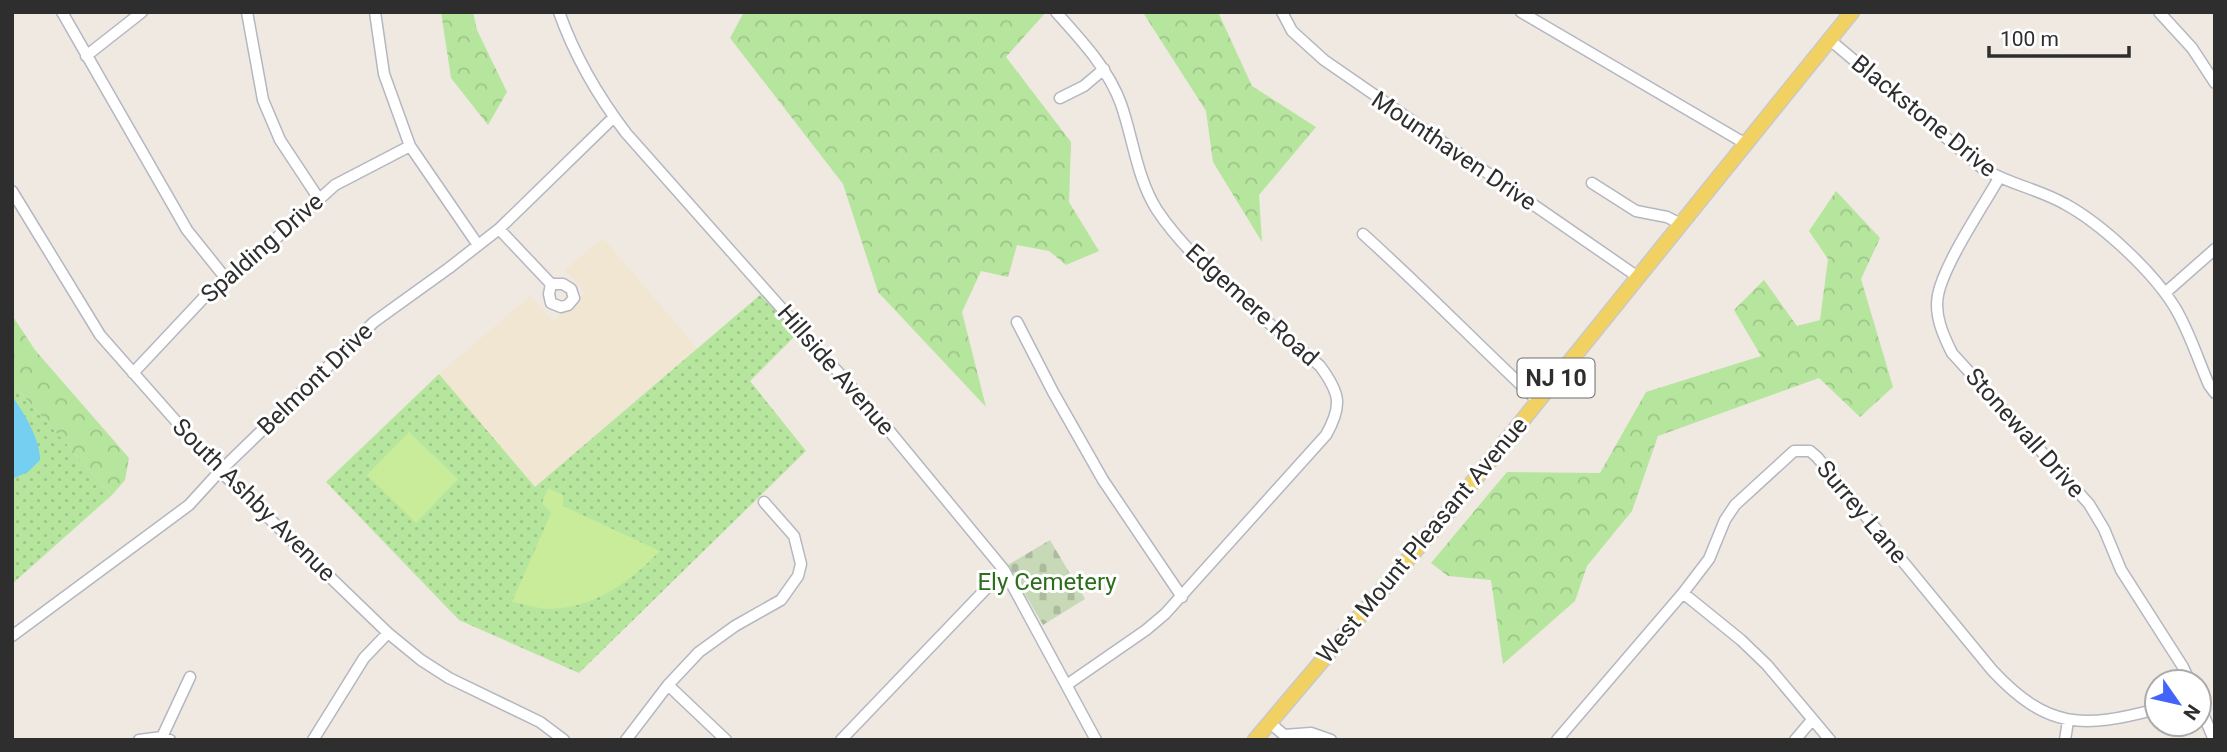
<svg xmlns="http://www.w3.org/2000/svg" width="2227" height="752" font-family="Roboto,sans-serif">
<defs>
<pattern id="green-dots" width="8" height="8" patternUnits="userSpaceOnUse" patternTransform="scale(1.75)"><rect width="8" height="8" fill="#b6e59e"/><path d="M2 2h.1M6 6h.1" fill="none" stroke="#9dc588" stroke-width="1.8" stroke-linecap="round"/></pattern>
<pattern id="forest-crowns" width="20" height="18" patternUnits="userSpaceOnUse" patternTransform="scale(1.75)"><rect width="20" height="18" fill="#b6e59e"/><path d="M2 6a3 3 0 1 1 6 0M12 15a3 3 0 1 1 6 0" fill="none" stroke="#9dc588"/></pattern>
<pattern id="cemetery-stones" width="16" height="16" patternUnits="userSpaceOnUse" patternTransform="scale(1.75)"><rect width="16" height="16" fill="#c8d9b8"/><path d="M2 7V4a2 2 0 0 1 4 0v3zM10 15v-3a2 2 0 0 1 4 0v3z" fill="#acbb9e"/></pattern>
</defs>
<rect width="100%" height="100%" fill="#efe9e1"/>
<!-- education -->
<path fill="#f0e6d1" d="M603 238 697 348 535 487 439 374 530 296 553 321 585 293 565 270Z"/>
<!-- green -->
<path fill="url(#green-dots)" d="M760 295 797 334 750 381 806 451 579 673 459 620 326 482 439 374 535 487Z
M12 383 112 495 12 584Z"/>
<!-- forest -->
<path fill="url(#forest-crowns)" d="M441 12H473L477 30 507 92 488 125 451 78Z
M744 12H1046L1006 57 1071 142 1069 202 1099 251 1066 265 1049 251 1017 245 1008 277 981 271 962 312 986 407 878 292 843 184 730 38Z
M1093 12H1218L1252 86 1316 127 1259 195 1262 242 1213 162 1206 111 1144 14Z
M1836 191 1880 238 1861 279 1893 387 1860 417 1819 378 1658 436 1632 511 1587 566 1575 601 1503 664 1491 580 1448 576 1431 563 1507 472 1600 473 1646 392 1761 356 1734 310 1764 280 1797 326 1820 320 1828 259 1809 231Z
M12 315 35 350 129 458 125 480 112 495 12 383Z"/>
<!-- cemetery -->
<path fill="url(#cemetery-stones)" d="M1050 540 1085 599 1043 625 1008 565Z"/>
<!-- pitch -->
<path fill="#c9ec9a" d="M409 432 458 479 416 523 367 475Z
M548 488 563 495V506L660 551C631 581 595 608 550 609 538 609 524 604 512 602L551 513 542 503Z"/>
<!-- water -->
<path fill="#75cff0" d="M12 396C24 413 40 439 40 460L28 472 12 479Z"/>
<g fill="none" stroke-linecap="round" stroke-linejoin="round">
<!-- minor casing -->
<g stroke="#b4b7c1" stroke-width="13">
<path id="minor" d="M62 12 187 230 227 280
M247 12 263 100 280 140 319 199
M375 12 384 74 410 146 478 245
M559 12C575 57 597 95 626 133L877 416 1004 570 1096 740
M1056 12C1081 40 1108 68 1121 104 1133 138 1137 179 1157 210 1194 266 1268 321 1320 366 1340 393 1343 405 1326 435L1165 614 1146 630 1068 684
M1282 12 1292 31 1324 60 1638 277
M1521 12 1746 144
M2159 12 2192 48 2215 83
M1830 40 1982 168C2008 184 2039 189 2065 204 2102 224 2152 271 2174 306 2189 330 2198 360 2209 385L2215 393
M86 56 142 12
M1060 98 1084 86 1104 69
M1999 178C1982 208 1944 264 1938 295 1934 315 1943 335 1952 353L2089 504 2104 529 2121 570 2183 667 2190 682
M1592 183 1636 211 1667 217 1681 224
M12 191 100 335 220 471 388 633 421 660 449 678 540 722 564 740
M499 229 551 284
M1363 234C1423 288 1479 346 1538 401
M551 284H563L571 289 574 298 568 305 561 307 551 303 549 294Z
M2165 293 2215 249
M1017 322 1053 392 1103 480 1182 597
M133 373 211 290 240 271 335 185 410 146
M1683 593 1741 640 1767 665 1830 740
M12 636 189 505 220 471 374 322 449 268 499 229 614 117
M668 685 726 740
M2199 704 2214 740
M1269 722 1284 735 1311 733 1331 740
M162 737 190 677
M139 740 162 737 170 740
M313 740 364 658 388 633
M626 740 668 685 699 652 735 626 781 600 798 576 801 564 794 536 764 502
M841 740 1004 570
M1557 740 1683 593 1709 559 1725 520 1735 505 1794 451H1810L1817 457 1992 670C2047 729 2082 729 2157 709
M1795 740 1812 720
M2065 740 2068 721"/>
</g>
<!-- major casing -->
<g stroke="#c9c9c9" stroke-width="17">
<path id="major" d="M1255 740 1459 499 1852 12"/>
</g>
<!-- minor -->
<use href="#minor" stroke="#fff" stroke-width="10"/>
<!-- major -->
<use href="#major" stroke="#f2d163" stroke-width="14"/>
</g>
<g text-anchor="middle" stroke-width="6" stroke-linejoin="round" paint-order="stroke">
<!-- shield labels -->
<rect fill="#fff" stroke="#6d6d6d" stroke-width="2" x="1517.5" y="358.5" width="77" height="39" rx="5"/>
<g font-size="23" font-weight="bold" fill="#2e2e2e">
<text x="1556" y="386">NJ 10</text>
</g>
<!-- street labels -->
<g font-size="24" fill="#2e2e2e" stroke="#fff">
<text transform="translate(1924 116) rotate(39)" y="8">Blackstone Drive</text>
<text transform="translate(1454 151) rotate(34)" y="8">Mounthaven Drive</text>
<text transform="translate(262 248) rotate(-41)" y="8">Spalding Drive</text>
<text transform="translate(1252 305) rotate(42)" y="8">Edgemere Road</text>
<text transform="translate(836 370) rotate(49)" y="8">Hillside Avenue</text>
<text transform="translate(315 379) rotate(-44)" y="8">Belmont Drive</text>
<text transform="translate(2025 433) rotate(48)" y="8">Stonewall Drive</text>
<text transform="translate(254 500) rotate(45)" y="8">South Ashby Avenue</text>
<text transform="translate(1862 512) rotate(50)" y="8">Surrey Lane</text>
<text transform="translate(1422 540) rotate(-50)" y="8">West Mount Pleasant Avenue</text>
</g>
<!-- park labels -->
<g font-size="24" fill="#2c6e1b" stroke="#fff">
<text x="1047" y="590">Ely Cemetery</text>
</g>
</g>
<!-- border -->
<rect width="2227" height="752" fill="none" stroke="#2e2e2e" stroke-width="28"/>
<!-- north arrow -->
<g transform="translate(2178 703) rotate(124)"><circle r="33" fill="#ffffff" stroke="#ababab" stroke-width="2"/>
<path d="M0-5L12 26L0 18L-12 26Z" fill="#4264fb"/>
<text y="-10" font-size="19" font-weight="bold" text-anchor="middle" fill="#2e2e2e">N</text>
</g>
<!-- scale -->
<path d="M1989 46v10h140v-10" fill="none" stroke="#2e2e2e" stroke-width="3.5"/>
<text x="2000" y="46" font-size="21" fill="#2e2e2e" stroke="#ffffff" stroke-width="5" paint-order="stroke">100 m</text>
</svg>
